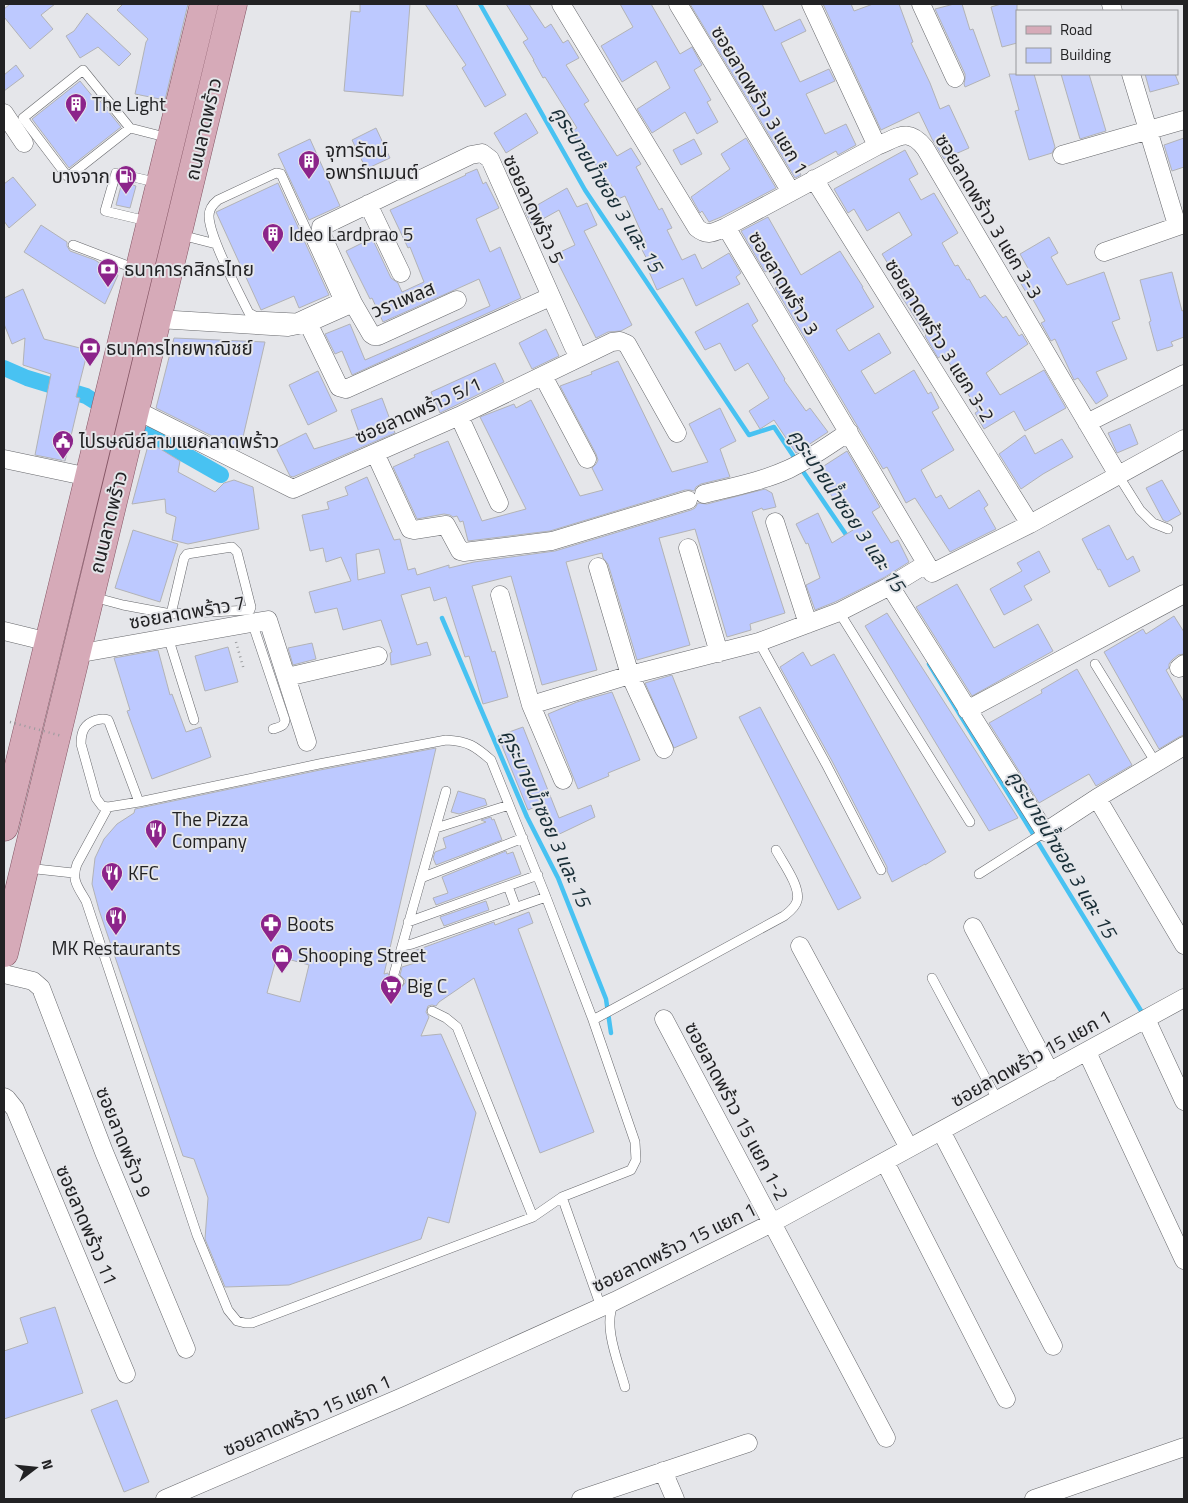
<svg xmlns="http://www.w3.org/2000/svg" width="1188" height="1503" font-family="'Titillium Web','Noto Sans Thai',sans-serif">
<rect width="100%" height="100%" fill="#e5e6ea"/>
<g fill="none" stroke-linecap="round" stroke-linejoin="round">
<!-- stream -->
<path stroke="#48c2f2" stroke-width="4.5" d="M480 4 585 190 749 435 774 427 796 460
M800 467 849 539
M442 618 527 817 558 878 606 999 611 1033
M929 664 1143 1014"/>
<!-- canal -->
<path stroke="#48c2f2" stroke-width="16" d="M4 368 27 378 86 396 94 401
M149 434 221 475"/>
</g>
<!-- building -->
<path fill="#bdc9ff" stroke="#b2b3b6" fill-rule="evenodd" d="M10 4H55L41 15 53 29 30 49 4 17V9Z
M123 4H188L165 100 135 94 146 42 148 39 117 10Z
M360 4H410L403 96 344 91 351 11 360 12Z
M425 4H456L506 95 485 107 462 68 466 65Z
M506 4H529L545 28 551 24 563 43 568 40 579 58 566 65 589 101 584 104 617 156 631 148 641 164 636 167 659 210 662 208 672 228 667 230 682 260 695 254 702 269 729 253 741 273 736 277 740 284 696 306 683 278 657 290 647 267 650 265 640 246 646 243 625 196 618 199 610 183 607 184 591 157 588 159 571 132 577 128 545 77 543 78 533 60H534L523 42 528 39Z
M620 4H651L680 54 692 47 702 65 694 70 711 100 707 102 718 122 697 134 685 112 652 133 637 109 670 88 656 61 622 82 601 46 633 27Z
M690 4H762L775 31 800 19 806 31 781 43 800 82 829 69 835 81 806 94 825 134 846 124 856 145 838 155 836 151 799 171 801 175 795 178Z
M823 4H851L854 11 873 4H899L913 42 911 43 930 83 940 109 949 105 969 148 944 159 932 139 919 112 881 130Z
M954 4H962L970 30 973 29 990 76 965 87 964 84 965 79V74L935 9Z
M1001 4H1017V43L1002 47 991 7Z
M87 13 131 54 119 66 98 47 80 58 66 36 74 31Z
M16 65 24 76 4 91V75Z
M1009 74H1034L1055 147 1052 153 1029 160 1015 111 1019 110Z
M1061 74H1089L1106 131 1080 139Z
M1145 74H1175L1179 84 1150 92Z
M80 81 98 103 100 101 121 127 69 168 32 119Z
M526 113 538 133 506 153 494 133Z
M376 128 390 158 366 169 352 140Z
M746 138 776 188 721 217 709 222 702 211 700 213 691 197 730 169 721 154Z
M1184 138V167L1172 171 1164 145Z
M310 139 340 206 309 220 278 154Z
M694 139 702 154 681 165 673 150Z
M905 150 918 174 909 179 921 200 934 193 958 233 942 243 955 266 958 265 967 280 969 279 980 298 985 295 1003 318 1006 316 1019 336 1022 334 1028 344 986 373 1000 395 1044 370 1066 408 1025 431 1014 411 984 429 975 413 978 411 944 354 938 358 925 336 926 335 900 294 905 292 882 254 912 235 899 212 867 231 854 209 848 213 834 189Z
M477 169 483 184 486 182 499 208 476 219 490 252 500 247 521 298 352 375 342 351 335 354 325 334 350 324 365 360 490 306 479 279 383 322 372 298 370 299 346 251 372 238 391 278 398 283 402 292 424 282 410 247 408 248 390 210 466 175 465 174Z
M13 177 36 205 9 228 4 221V184Z
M122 182 136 186 130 208 116 205Z
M278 183 329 295 299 308 294 296 261 310 216 212Z
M567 188 577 207 587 203 597 225 584 231 632 325 621 331 608 332 596 338 554 255 575 245 559 210 532 225 525 212Z
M768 217 801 275 840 251 863 287H862L874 307 836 330 849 351 879 333 891 353 861 371 875 394 914 370 928 394 931 392 939 408 932 412 954 450 921 470 936 498 941 495 949 509 979 490 988 505 984 508 996 529 950 552 915 498 906 503 887 467 883 469 775 288 780 286 772 269 765 272 741 231Z
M41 225 67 242V246L70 251 95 260 118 275 105 304 24 252Z
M1049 237 1058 253 1051 257 1067 285 1104 272 1120 319 1112 322 1127 359 1096 372 1108 396 1096 404 1078 378 1074 380 1055 339 1051 341 1041 323 1045 321 1031 296 1029 297 1018 279 1030 272 1020 254Z
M1172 272 1182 311 1184 310V337L1171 342 1173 346 1157 351 1149 322 1151 321 1140 280Z
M23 289 44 339 88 350 76 397 80 398 65 461 35 455 51 374 23 365 25 338 12 344 4 324V298Z
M748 303 758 321 752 325 785 379 784 380 806 411 810 408 828 432 796 453 774 420 760 429 749 411 769 398 748 363 735 371 720 343 705 350 695 332Z
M546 329 559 356 532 369 519 343Z
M174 338 265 342 240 450 156 408Z
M618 361 672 472 708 462 689 424 720 408 736 441 720 449 730 477 701 484 696 487 694 491 690 490H685L550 531 468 541 463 521 460 522 457 516 453 517 450 515 444 514 417 519 393 467 415 457 414 455 448 441 482 521 526 509 480 417 514 404 516 408 531 400 580 496 603 490 592 468 596 464 598 460 596 454 560 386 592 374 591 372Z
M495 363 504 382 440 413 431 392Z
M318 371 337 411 308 425 289 385Z
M382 398 395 433 293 477 290 476 276 448 306 433 314 449 360 435 351 410Z
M1130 424 1138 444 1117 453 1108 433Z
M1025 435 1035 454 1062 439 1073 457 1043 474 1021 489 999 454Z
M149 442 180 461 178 472 215 492 224 483 234 480 253 487 259 529 188 544 172 540 176 517 166 513 165 499 132 504Z
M847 451 880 507 872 512 891 543 898 540 909 562 885 577 835 602 815 610 806 585 820 578 808 543 806 544 796 524 818 513 832 543 853 530 816 471Z
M367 477 394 540 400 539 408 570 415 568 417 575 449 565V568L474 562 555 551 691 510 695 508 698 503 707 504 765 489 772 493 776 507 763 510 762 508 752 512 785 613 750 624 751 630 727 637 695 529 659 538 690 645 637 660 608 564 603 558 602 553 566 562 597 670 542 685 511 576 472 586 492 652 495 651 508 697 483 704 469 656 465 657 446 597 434 601 430 587 401 595 417 645 427 642 431 655 391 665 390 653 392 652 381 620 343 630 337 608 315 613 309 592 351 581 341 557 326 562 323 548 310 551 302 515 329 509 327 502 348 495 345 487ZM379 549 385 573 358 580 356 554Z
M1162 480 1181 514 1167 522 1163 520 1146 488Z
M1109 525 1127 560 1133 556 1140 571 1109 587 1100 569 1098 570 1082 539Z
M133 530 178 544 160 602 115 588Z
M1039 551 1050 572 1024 586 1032 600 1004 615 990 589 1022 571 1017 563Z
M957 584 994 648 1038 624 1053 651 972 696 916 607Z
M887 613 977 753 1018 818 989 831 865 626Z
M1174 616 1184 632V654L1178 655 1172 660 1169 664V668L1166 670 1184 702V735L1179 737 1159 749 1104 652 1143 629 1146 634Z
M312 643 316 659 293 665 288 648Z
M228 647 238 682 205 691 195 656Z
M158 650 170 695 172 694 186 732 201 727 211 757 152 779 127 711 130 710 114 658Z
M803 652 811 666 834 654 946 852 925 865V864L892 882 887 871V867L832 761 780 667Z
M1077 669 1132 765 1096 786 1089 774 1039 803 989 723 1042 693 1041 690Z
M672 675 697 738 674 748 645 683Z
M612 692 640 760 608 773 609 776 578 789 548 714 577 702Z
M760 707 861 898 838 910 739 717Z
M523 727 559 818 591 805 595 817 549 839 537 806 528 810 498 736Z
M436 748 384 974 388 973 390 981 397 988H401L405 983V980L400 975 402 967 415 963 411 952 494 922 495 925 529 912 533 923 518 929 594 1132 540 1153 474 978 439 1002 436 1006 432 1005 428 1006 426 1012 429 1017 421 1036 441 1034 476 1113 449 1223 428 1217 421 1239 289 1285 225 1287 205 1239 208 1198 194 1159 183 1156 99 910 92 884 95 858 104 839 117 824 134 813 135 809 320 770ZM277 956 309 965 300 1002 267 993Z
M458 791 485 799 487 805 459 814 451 812Z
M491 817 492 820 494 819 502 840 436 865 433 858 435 852 446 848 443 838 486 822 481 820Z
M506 851 507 854 513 852 521 874 436 905 433 898 448 893 442 877Z
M486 901 489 910 444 926 440 917Z
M55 1307 83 1393 4 1419V1351L28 1343 20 1318Z
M117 1400 149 1482 124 1492 91 1410Z"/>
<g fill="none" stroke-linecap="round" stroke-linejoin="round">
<!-- service casing -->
<g stroke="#67686c" stroke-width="10">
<path id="service" d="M130 128 69 176H67L23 118 83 70 130 128 169 138
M276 173 281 174 337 297 335 300 296 318 255 316 249 313C239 293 209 237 209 216 209 209 213 204 218 200Z
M147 221 105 211 116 173 159 183
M181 235 216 244
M73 245 136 269
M1118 475 1140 510 1153 523 1168 529
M93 597 123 605 171 614 250 610 251 607 237 552 232 547 187 554 184 558 171 614
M839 612 970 822
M252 622 285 720C284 727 279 727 273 729
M168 637 194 720
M759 642 826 764 881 870
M1095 664 1156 763
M446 740C468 741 475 746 491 760L546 897 593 1020 635 1142 636 1160 631 1170 562 1197 533 1217 252 1323H245L237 1321 228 1310 197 1235 86 901C78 887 71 880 77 864L108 807 139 802 319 764Z
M446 791 402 946 412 944 546 897
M108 807 102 806 96 798 81 744C81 732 84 724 96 720 101 719 103 718 108 720L109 722 139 802
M436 828 509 805
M27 868 73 873
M979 874 1045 832
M421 878 523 838
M508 886 516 908
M408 922 538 875
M932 978 998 1101
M399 982 394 977V974L402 946
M432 1011 446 1018 457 1027 533 1217
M593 1020 784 916C789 912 795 908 797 901 801 887 783 863 776 850
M562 1197 601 1307
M614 1303C602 1325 619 1364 625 1387"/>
</g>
<!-- minor casing -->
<g stroke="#67686c" stroke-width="19">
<path id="minor" d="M561 4 697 228C708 237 714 232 726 227L932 573 1030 524 1184 439
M678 4 791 192
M811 4 877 146
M921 4 955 78
M1111 4 1113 11
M1131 74 1177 225
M4 113 24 143
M1062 155 1184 120
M814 179 1030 524
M368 204 401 273
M726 227 877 146C899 137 908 127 925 148L1118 475
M1104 252 1184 224
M457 300 378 336H374L371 334 353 303 321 233V227L471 155 482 153 490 159 574 348
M158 319 288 327 308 323 353 303
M308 323 339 387 346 389 550 297
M543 376 587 459
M136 410 293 489 459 416 612 342 620 341 627 344 677 433
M459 416 499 503
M1087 423 1184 374
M375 453 410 529 414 530 446 525 460 551 464 552 552 541 688 500
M4 459 89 477
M704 494C732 487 763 481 789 469 810 459 829 445 849 432
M775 522 808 624
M688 548 719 653
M926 564 890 586 1045 832 1097 798 1184 746
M598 567 630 675 664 749
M500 595 531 705 563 780
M4 631 49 642
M76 654 268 620 307 742
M1179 668 1184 664
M287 677 378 656
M531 705 630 675 759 642 839 612 890 586
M967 710 1184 594
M1097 798 1184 945
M973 927 1050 1072
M800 946 909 1148
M4 974 33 981 41 988 104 1152 186 1349
M664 1019 886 1438
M1146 1019 1184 1101
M1087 1052 1184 1260
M4 1097 7 1099 15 1109 126 1374
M941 1131 1053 1346
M885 1162 1006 1399
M663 1471 675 1499
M165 1499 400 1398 615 1301 772 1223 1184 998
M581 1499 748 1443
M1034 1499 1184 1447"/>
</g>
<!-- primary casing -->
<g stroke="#855665" stroke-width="29">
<path id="primary" d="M4 827 204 4
M4 953 233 4"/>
</g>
<!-- path -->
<path stroke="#999a9d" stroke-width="2.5" stroke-dasharray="1 4" stroke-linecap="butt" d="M236 642 244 670"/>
<!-- service -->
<use href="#service" stroke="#fff" stroke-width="9"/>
<!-- minor -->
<use href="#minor" stroke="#fff" stroke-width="18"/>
<!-- primary -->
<use href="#primary" stroke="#d6aab8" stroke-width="28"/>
<!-- path-bridge -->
<path stroke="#999a9d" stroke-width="2.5" stroke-dasharray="1 4" stroke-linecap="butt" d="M10 722 62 736"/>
</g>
<!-- icons -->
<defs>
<g id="building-pin" transform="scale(1.125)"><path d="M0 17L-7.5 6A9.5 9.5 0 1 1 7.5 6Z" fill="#8c248a" stroke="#e5e6ea"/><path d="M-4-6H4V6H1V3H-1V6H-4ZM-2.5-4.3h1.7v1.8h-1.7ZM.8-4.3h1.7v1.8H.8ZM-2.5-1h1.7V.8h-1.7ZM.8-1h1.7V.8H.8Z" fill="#fff"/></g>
<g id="fuel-pin" transform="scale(1.125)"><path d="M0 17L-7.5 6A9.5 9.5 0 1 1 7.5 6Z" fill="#8c248a" stroke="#e5e6ea"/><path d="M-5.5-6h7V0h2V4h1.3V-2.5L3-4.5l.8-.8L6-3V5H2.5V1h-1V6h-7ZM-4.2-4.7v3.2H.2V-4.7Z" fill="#fff"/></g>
<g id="bank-pin" transform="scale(1.125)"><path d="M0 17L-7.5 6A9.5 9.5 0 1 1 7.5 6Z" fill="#8c248a" stroke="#e5e6ea"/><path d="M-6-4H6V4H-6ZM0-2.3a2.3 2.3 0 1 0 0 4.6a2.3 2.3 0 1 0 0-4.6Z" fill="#fff"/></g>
<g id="civic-pin" transform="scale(1.125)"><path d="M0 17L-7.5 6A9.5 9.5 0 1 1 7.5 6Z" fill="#8c248a" stroke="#e5e6ea"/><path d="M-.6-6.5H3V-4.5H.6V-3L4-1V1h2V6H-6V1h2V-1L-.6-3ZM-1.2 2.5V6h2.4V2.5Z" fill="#fff"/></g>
<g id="restaurant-pin" transform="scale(1.125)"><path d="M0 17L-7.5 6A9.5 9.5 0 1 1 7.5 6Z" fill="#8c248a" stroke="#e5e6ea"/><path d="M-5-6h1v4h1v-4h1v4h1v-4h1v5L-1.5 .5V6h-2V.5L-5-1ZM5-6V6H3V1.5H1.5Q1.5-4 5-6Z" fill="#fff"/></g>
<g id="pharmacy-pin" transform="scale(1.125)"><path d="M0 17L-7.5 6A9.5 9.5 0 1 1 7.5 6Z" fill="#8c248a" stroke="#e5e6ea"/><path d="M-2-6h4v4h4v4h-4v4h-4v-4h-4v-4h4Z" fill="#fff"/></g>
<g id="shop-pin" transform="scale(1.125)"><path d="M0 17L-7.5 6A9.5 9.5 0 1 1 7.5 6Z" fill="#8c248a" stroke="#e5e6ea"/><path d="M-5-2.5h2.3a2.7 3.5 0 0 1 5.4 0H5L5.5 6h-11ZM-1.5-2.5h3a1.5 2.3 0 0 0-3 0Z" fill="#fff"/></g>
<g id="supermarket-pin" transform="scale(1.125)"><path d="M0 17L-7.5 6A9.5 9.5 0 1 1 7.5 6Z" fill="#8c248a" stroke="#e5e6ea"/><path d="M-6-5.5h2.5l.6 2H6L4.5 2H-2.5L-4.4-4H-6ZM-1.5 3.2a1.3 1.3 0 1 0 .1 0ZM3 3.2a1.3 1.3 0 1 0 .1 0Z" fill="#fff"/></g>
</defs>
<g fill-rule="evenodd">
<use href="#building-pin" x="76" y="104"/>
<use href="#building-pin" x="309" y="161"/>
<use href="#fuel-pin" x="126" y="176"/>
<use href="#building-pin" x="273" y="234"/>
<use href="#bank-pin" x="108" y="269"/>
<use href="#bank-pin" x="90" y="348"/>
<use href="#civic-pin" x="63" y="441"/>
<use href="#restaurant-pin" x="156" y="830"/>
<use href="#restaurant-pin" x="112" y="873"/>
<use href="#restaurant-pin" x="116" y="917"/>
<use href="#pharmacy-pin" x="271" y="924"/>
<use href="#shop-pin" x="282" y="955"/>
<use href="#supermarket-pin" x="391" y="986"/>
</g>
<g text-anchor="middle" stroke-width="4" stroke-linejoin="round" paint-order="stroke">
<!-- street labels -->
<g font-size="19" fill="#222224" stroke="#e5e6ea">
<text transform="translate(760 100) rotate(59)" y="7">ซอยลาดพร้าว 3 แยก 1</text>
<text transform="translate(203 129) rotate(-77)" y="7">ถนนลาดพร้าว</text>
<text transform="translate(534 209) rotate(65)" y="7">ซอยลาดพร้าว 5</text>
<text transform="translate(989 216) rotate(59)" y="7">ซอยลาดพร้าว 3 แยก 3-3</text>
<text transform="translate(784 283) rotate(59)" y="7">ซอยลาดพร้าว 3</text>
<text transform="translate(403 299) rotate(-22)" y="7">วราเพลส</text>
<text transform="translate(940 340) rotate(58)" y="7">ซอยลาดพร้าว 3 แยก 3-2</text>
<text transform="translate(418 410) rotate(-24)" y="7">ซอยลาดพร้าว 5/1</text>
<text transform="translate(108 522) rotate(-76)" y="7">ถนนลาดพร้าว</text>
<text transform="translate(187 612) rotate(-10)" y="7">ซอยลาดพร้าว 7</text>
<text transform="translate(1031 1058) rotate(-29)" y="7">ซอยลาดพร้าว 15 แยก 1</text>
<text transform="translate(737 1111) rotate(62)" y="7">ซอยลาดพร้าว 15 แยก 1-2</text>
<text transform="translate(124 1142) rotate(68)" y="7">ซอยลาดพร้าว 9</text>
<text transform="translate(87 1225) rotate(67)" y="7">ซอยลาดพร้าว 11</text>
<text transform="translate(674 1247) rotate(-26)" y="7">ซอยลาดพร้าว 15 แยก 1</text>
<text transform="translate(307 1415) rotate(-23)" y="7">ซอยลาดพร้าว 15 แยก 1</text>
</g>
<!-- poi labels -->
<g font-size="19" fill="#222224" stroke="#e5e6ea" text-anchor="start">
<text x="92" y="111">The Light</text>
<text x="325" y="157">จุฑารัตน์<tspan x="325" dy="22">อพาร์ทเมนต์</tspan></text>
<text x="110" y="183" text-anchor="end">บางจาก</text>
<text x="289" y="241">Ideo Lardprao 5</text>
<text x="124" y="276">ธนาคารกสิกรไทย</text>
<text x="106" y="355">ธนาคารไทยพาณิชย์</text>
<text x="79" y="448">ไปรษณีย์สามแยกลาดพร้าว</text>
<text x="172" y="826">The Pizza<tspan x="172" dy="22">Company</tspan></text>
<text x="128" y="880">KFC</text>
<text x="287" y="931">Boots</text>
<text x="116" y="955" text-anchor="middle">MK Restaurants</text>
<text x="298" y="962">Shooping Street</text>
<text x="407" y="993">Big C</text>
</g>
<!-- water labels -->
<g font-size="20" font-style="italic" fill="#192e37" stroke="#e5e6ea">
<text transform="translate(607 189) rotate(58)" y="7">คูระบายน้ำซอย 3 และ 15</text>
<text transform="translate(847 510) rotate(56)" y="7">คูระบายน้ำซอย 3 และ 15</text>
<text transform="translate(546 818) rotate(66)" y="7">คูระบายน้ำซอย 3 และ 15</text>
<text transform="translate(1062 854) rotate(59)" y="7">คูระบายน้ำซอย 3 และ 15</text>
</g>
</g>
<!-- border -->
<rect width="1188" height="1503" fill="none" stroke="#222224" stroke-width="10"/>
<!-- legend -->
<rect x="1016" y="10" width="162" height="65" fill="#e5e6ea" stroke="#97989b"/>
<rect x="1026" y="26" width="25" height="8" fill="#d6aab8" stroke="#97989b"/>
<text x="1060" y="35" font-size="15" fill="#222224">Road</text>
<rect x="1026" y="48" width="25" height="15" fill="#bdc9ff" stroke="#97989b"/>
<text x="1060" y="60" font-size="15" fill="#222224">Building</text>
<!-- north arrow -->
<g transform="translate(35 1468) rotate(74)" stroke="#e5e6ea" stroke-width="4" paint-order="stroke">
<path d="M0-4L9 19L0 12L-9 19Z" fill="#222224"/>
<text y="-8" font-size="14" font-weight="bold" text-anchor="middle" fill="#222224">N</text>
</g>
</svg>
